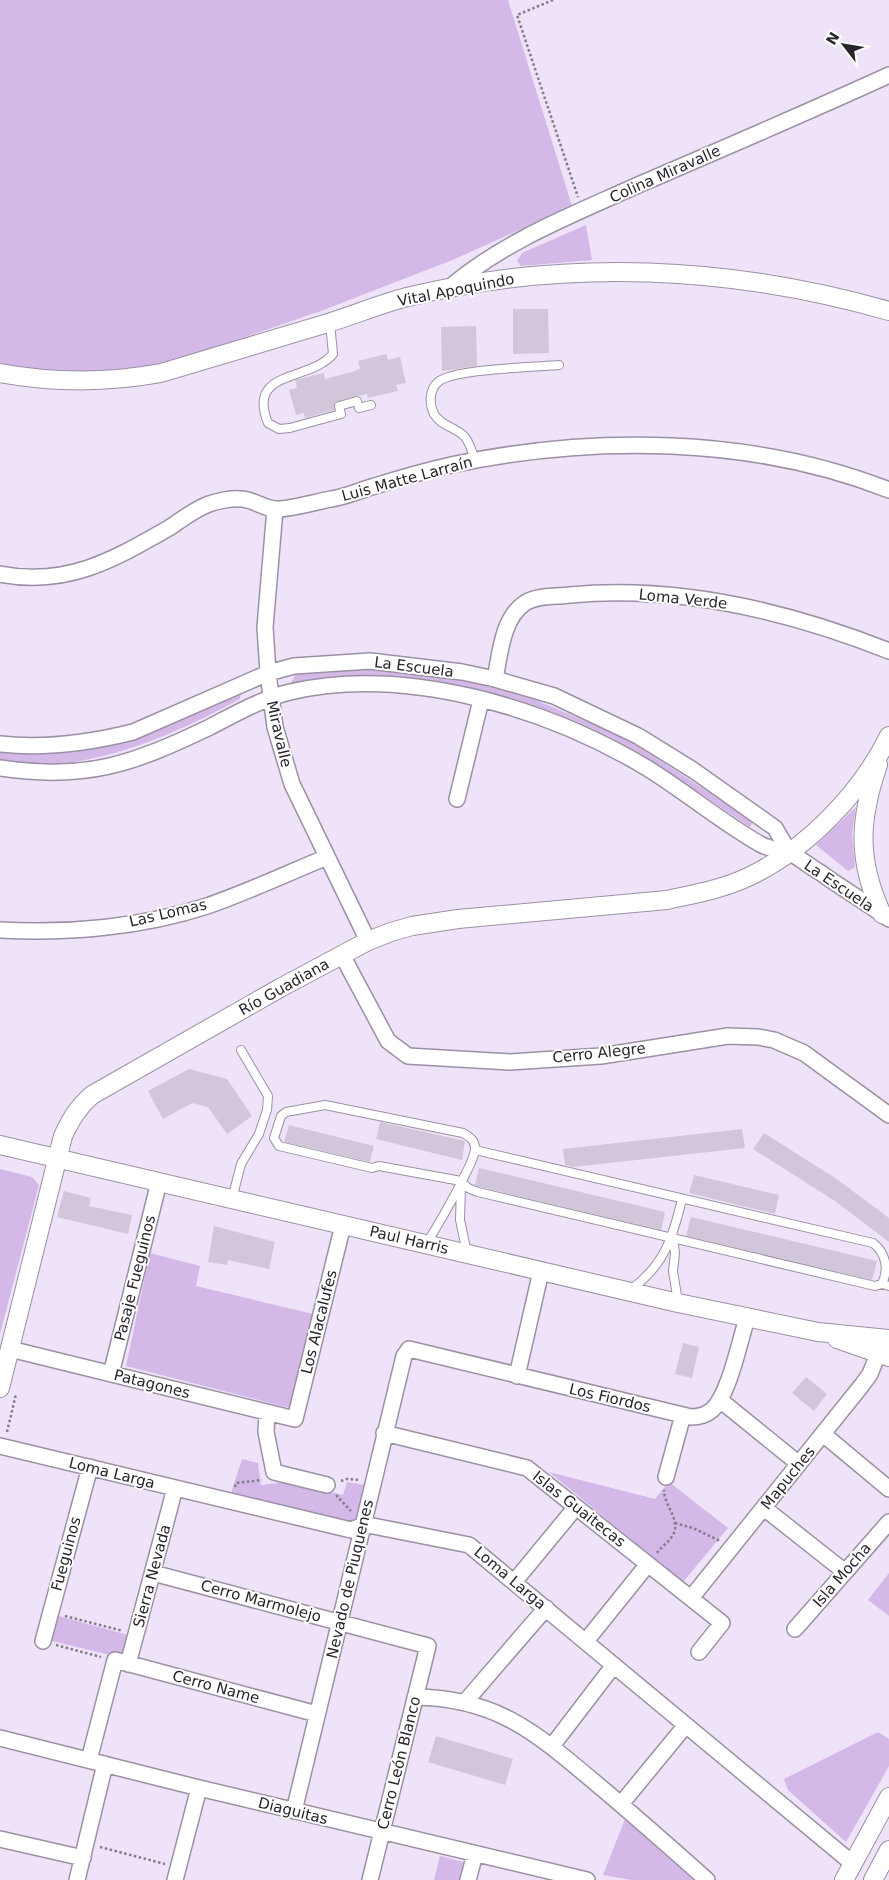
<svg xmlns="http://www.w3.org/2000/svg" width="889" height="1880" font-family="'DejaVu Sans',sans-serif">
<rect width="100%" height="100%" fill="#eee3f8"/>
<!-- green -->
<path fill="#d3b8e8" d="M0 0H508L572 206 455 259 321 311 160 366 80 375 0 366Z
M586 225 592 260 521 266 517 261 522 253Z
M319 668H371L466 679 531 698 627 739 753 821 750 827C713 803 677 776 639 753 545 697 403 659 296 685L291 683 295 675Z
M241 692 240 699C175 734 116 760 42 766 28 767 13 763 0 761V751C41 755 85 754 124 740 164 726 202 708 241 692Z
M856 807 852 833 855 867 848 871 816 845Z
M0 1169 32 1177 39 1185 0 1334Z
M150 1253 200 1266 196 1286 313 1314 290 1408 126 1366Z
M242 1459 258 1463 261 1485 288 1482 343 1495 347 1482 365 1485 354 1526 230 1496Z
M549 1472 655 1499 669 1482 728 1528 683 1582Z
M889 1573V1616L868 1600Z
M55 1615 132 1636 126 1659 48 1640Z
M878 1732 889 1739V1766L846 1842 788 1790 784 1779Z
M625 1819 693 1880H632L603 1875Z
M440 1856 467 1863 463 1880H434Z"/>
<!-- building -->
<path fill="#d1c6da" d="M513 309H548L549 353 513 354Z
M476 326 477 366 442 371 441 327Z
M386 354 388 360 400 357 406 383 396 385 398 391 368 398 367 394 356 396 335 402 334 410 305 418 304 413 296 415 289 390 297 388 295 380 324 373 325 379 352 372 360 369 358 361Z
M189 1069 227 1079 252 1116 227 1134 208 1107 192 1103 163 1119 148 1091Z
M380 1122 465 1141 462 1160 376 1139Z
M289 1125 374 1146 370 1162 284 1142Z
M742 1129 745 1148 573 1167 565 1165 563 1149Z
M764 1133 838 1180 889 1218V1242L835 1201 753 1149Z
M479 1168 665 1212 661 1230 480 1187 475 1185Z
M694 1175 779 1195 775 1214 689 1193Z
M64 1191 91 1198 89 1206 132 1215 128 1234 57 1217Z
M691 1217 877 1261 872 1280 686 1236Z
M214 1226 275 1242 269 1269 228 1260 227 1265 208 1262Z
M683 1343 699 1347 692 1378 675 1374Z
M806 1377 827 1394 814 1411 792 1393Z
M436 1736 513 1759 505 1785 428 1762Z"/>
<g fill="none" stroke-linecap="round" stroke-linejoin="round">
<!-- service casing -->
<g stroke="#9b90a4" stroke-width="10">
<path id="service" d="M330 323 333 354C310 382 246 369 268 423L279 429 290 428 341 414 339 406 357 401 359 408 371 405
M475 460C472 453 470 442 464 436 455 427 441 426 434 414 429 404 429 390 438 382 453 369 535 367 559 365
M475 1150 873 1243C886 1253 889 1269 882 1284
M461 1185 460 1220 467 1253
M232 1199 241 1164 259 1134 267 1110 268 1096 241 1050
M673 1237 675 1253 673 1271 678 1302
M426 1244C439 1224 450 1204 461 1183 466 1172 473 1162 475 1150 476 1141 470 1137 463 1133L325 1105 286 1112 281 1116 274 1138 279 1146 372 1168 379 1166 461 1181 468 1188 478 1192 875 1286 882 1284 889 1286
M631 1289C664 1266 673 1237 682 1199"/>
</g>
<!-- minor casing -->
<g stroke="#9b90a4" stroke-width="18">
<path id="minor" d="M449 288C504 241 572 215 638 185 722 149 806 113 889 75
M275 509 265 627 268 673 275 727 292 784 368 941
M0 574C67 587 113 560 169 528 181 520 195 509 209 504 217 501 232 498 241 499 253 499 264 509 276 509 293 509 314 502 331 499 346 497 360 490 375 486 400 478 425 471 451 465 593 435 752 436 889 490
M495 679C500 655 502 618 525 603 537 595 556 597 570 595 678 585 788 611 889 651
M0 744C45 749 89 743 133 732L268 673 294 666 370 661 462 672 495 679 554 696 638 736 693 770 775 828 789 852
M0 768C86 781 133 764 210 727 235 714 261 699 290 692 406 665 547 708 647 768 686 792 721 822 760 844 768 849 779 849 788 852 799 857 810 867 821 873 843 889 867 903 889 919
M457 799 481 700
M0 930C67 934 143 927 207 906 248 892 288 873 327 857
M342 955 388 1041 408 1056 510 1062 601 1056 728 1036 758 1037 774 1040 804 1053 889 1115
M10 1349 295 1419 343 1225
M111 1374 159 1182
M517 1376 541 1271
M720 1400 799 1464
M267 1412 266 1432 274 1472 327 1485
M384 1433 527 1468 722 1623 699 1652
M823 1434 889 1489
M0 1446 351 1530 364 1525 373 1526 469 1545 852 1863
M666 1477 683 1415
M764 1508 845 1572
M153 1573 428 1646 370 1880
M514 1582 576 1507
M691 1598 862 1385 870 1374 878 1354
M795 1629 889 1522
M43 1641 90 1467
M586 1641 648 1564
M128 1664 175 1488
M415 1697C499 1698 538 1735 598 1785 635 1816 671 1848 707 1880
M465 1702 546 1608
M0 1738 199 1788 587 1880
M552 1746 614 1665
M89 1760 115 1660 317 1714
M621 1804 686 1725
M294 1811 404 1356 409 1349 691 1417C699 1417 706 1415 712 1410 729 1395 740 1340 747 1318
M0 1839 83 1858
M77 1880 105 1764
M175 1880 199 1788
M468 1880 475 1854"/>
</g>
<!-- tertiary casing -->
<g stroke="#9b90a4" stroke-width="20">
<path id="tertiary" d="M0 373C55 383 107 383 161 373 217 356 273 340 328 323 354 315 380 304 407 297 567 258 731 266 889 311
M878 765C859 820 857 860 882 914
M0 1145 678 1303 818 1332 889 1339
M837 1339 889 1357
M0 1388 63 1136C71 1119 78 1107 92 1095L280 988 368 941 391 932 412 926 458 919 667 900C694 894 723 889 748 877 806 850 861 793 889 736
M844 1880 889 1797
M873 1880 889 1850"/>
</g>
<!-- path -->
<path stroke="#827b89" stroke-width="2.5" stroke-dasharray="2.5 2.5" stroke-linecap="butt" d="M553 0 517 15 578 197
M7 1432 16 1394
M341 1481 347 1479 360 1480
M235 1487 236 1483 262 1480
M336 1495 351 1511
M675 1523 693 1528 720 1541
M657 1553C661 1547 669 1542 673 1535 681 1519 664 1506 664 1490
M65 1616 123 1631
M56 1645 101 1657
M100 1847 165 1864"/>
<!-- service -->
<use href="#service" stroke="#fff" stroke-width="8"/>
<!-- minor -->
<use href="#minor" stroke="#fff" stroke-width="15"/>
<!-- tertiary -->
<use href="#tertiary" stroke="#fff" stroke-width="18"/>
</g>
<g text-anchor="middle" stroke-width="4" stroke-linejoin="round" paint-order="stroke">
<!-- street labels -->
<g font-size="15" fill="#29252d" stroke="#fff">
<text transform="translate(665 174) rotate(-24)" y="5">Colina Miravalle</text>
<text transform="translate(456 290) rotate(-11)" y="5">Vital Apoquindo</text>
<text transform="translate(407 479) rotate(-15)" y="5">Luis Matte Larraín</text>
<text transform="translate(683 599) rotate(6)" y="5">Loma Verde</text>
<text transform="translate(414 667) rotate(7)" y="5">La Escuela</text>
<text transform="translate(279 734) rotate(77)" y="5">Miravalle</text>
<text transform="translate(839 886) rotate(34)" y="5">La Escuela</text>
<text transform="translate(168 913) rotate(-13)" y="5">Las Lomas</text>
<text transform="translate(284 987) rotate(-29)" y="5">Río Guadiana</text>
<text transform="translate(599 1053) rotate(-6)" y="5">Cerro Alegre</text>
<text transform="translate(409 1240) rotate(13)" y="5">Paul Harris</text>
<text transform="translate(135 1278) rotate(-76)" y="5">Pasaje Fueguinos</text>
<text transform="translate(319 1322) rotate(-76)" y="5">Los Alacalufes</text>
<text transform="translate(152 1384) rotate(14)" y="5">Patagones</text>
<text transform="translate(610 1398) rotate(13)" y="5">Los Fiordos</text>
<text transform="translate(112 1473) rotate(14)" y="5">Loma Larga</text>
<text transform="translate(788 1478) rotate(-51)" y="5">Mapuches</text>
<text transform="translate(579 1509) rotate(38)" y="5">Islas Guaitecas</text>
<text transform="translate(66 1554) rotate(-75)" y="5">Fueguinos</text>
<text transform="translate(842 1575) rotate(-49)" y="5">Isla Mocha</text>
<text transform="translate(152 1576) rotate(-75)" y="5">Sierra Nevada</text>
<text transform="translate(510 1578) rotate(40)" y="5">Loma Larga</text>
<text transform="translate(350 1579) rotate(-77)" y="5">Nevado de Piuquenes</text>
<text transform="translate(261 1601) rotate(15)" y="5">Cerro Marmolejo</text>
<text transform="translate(216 1687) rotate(15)" y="5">Cerro Name</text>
<text transform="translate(399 1763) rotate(-76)" y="5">Cerro León Blanco</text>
<text transform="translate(293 1811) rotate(14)" y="5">Diaguitas</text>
</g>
</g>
<!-- north arrow -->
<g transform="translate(844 45) rotate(301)" stroke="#ffffff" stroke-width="4" paint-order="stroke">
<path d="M0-4L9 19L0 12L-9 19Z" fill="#29252d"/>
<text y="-8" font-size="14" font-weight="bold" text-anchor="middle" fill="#29252d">N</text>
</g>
</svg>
